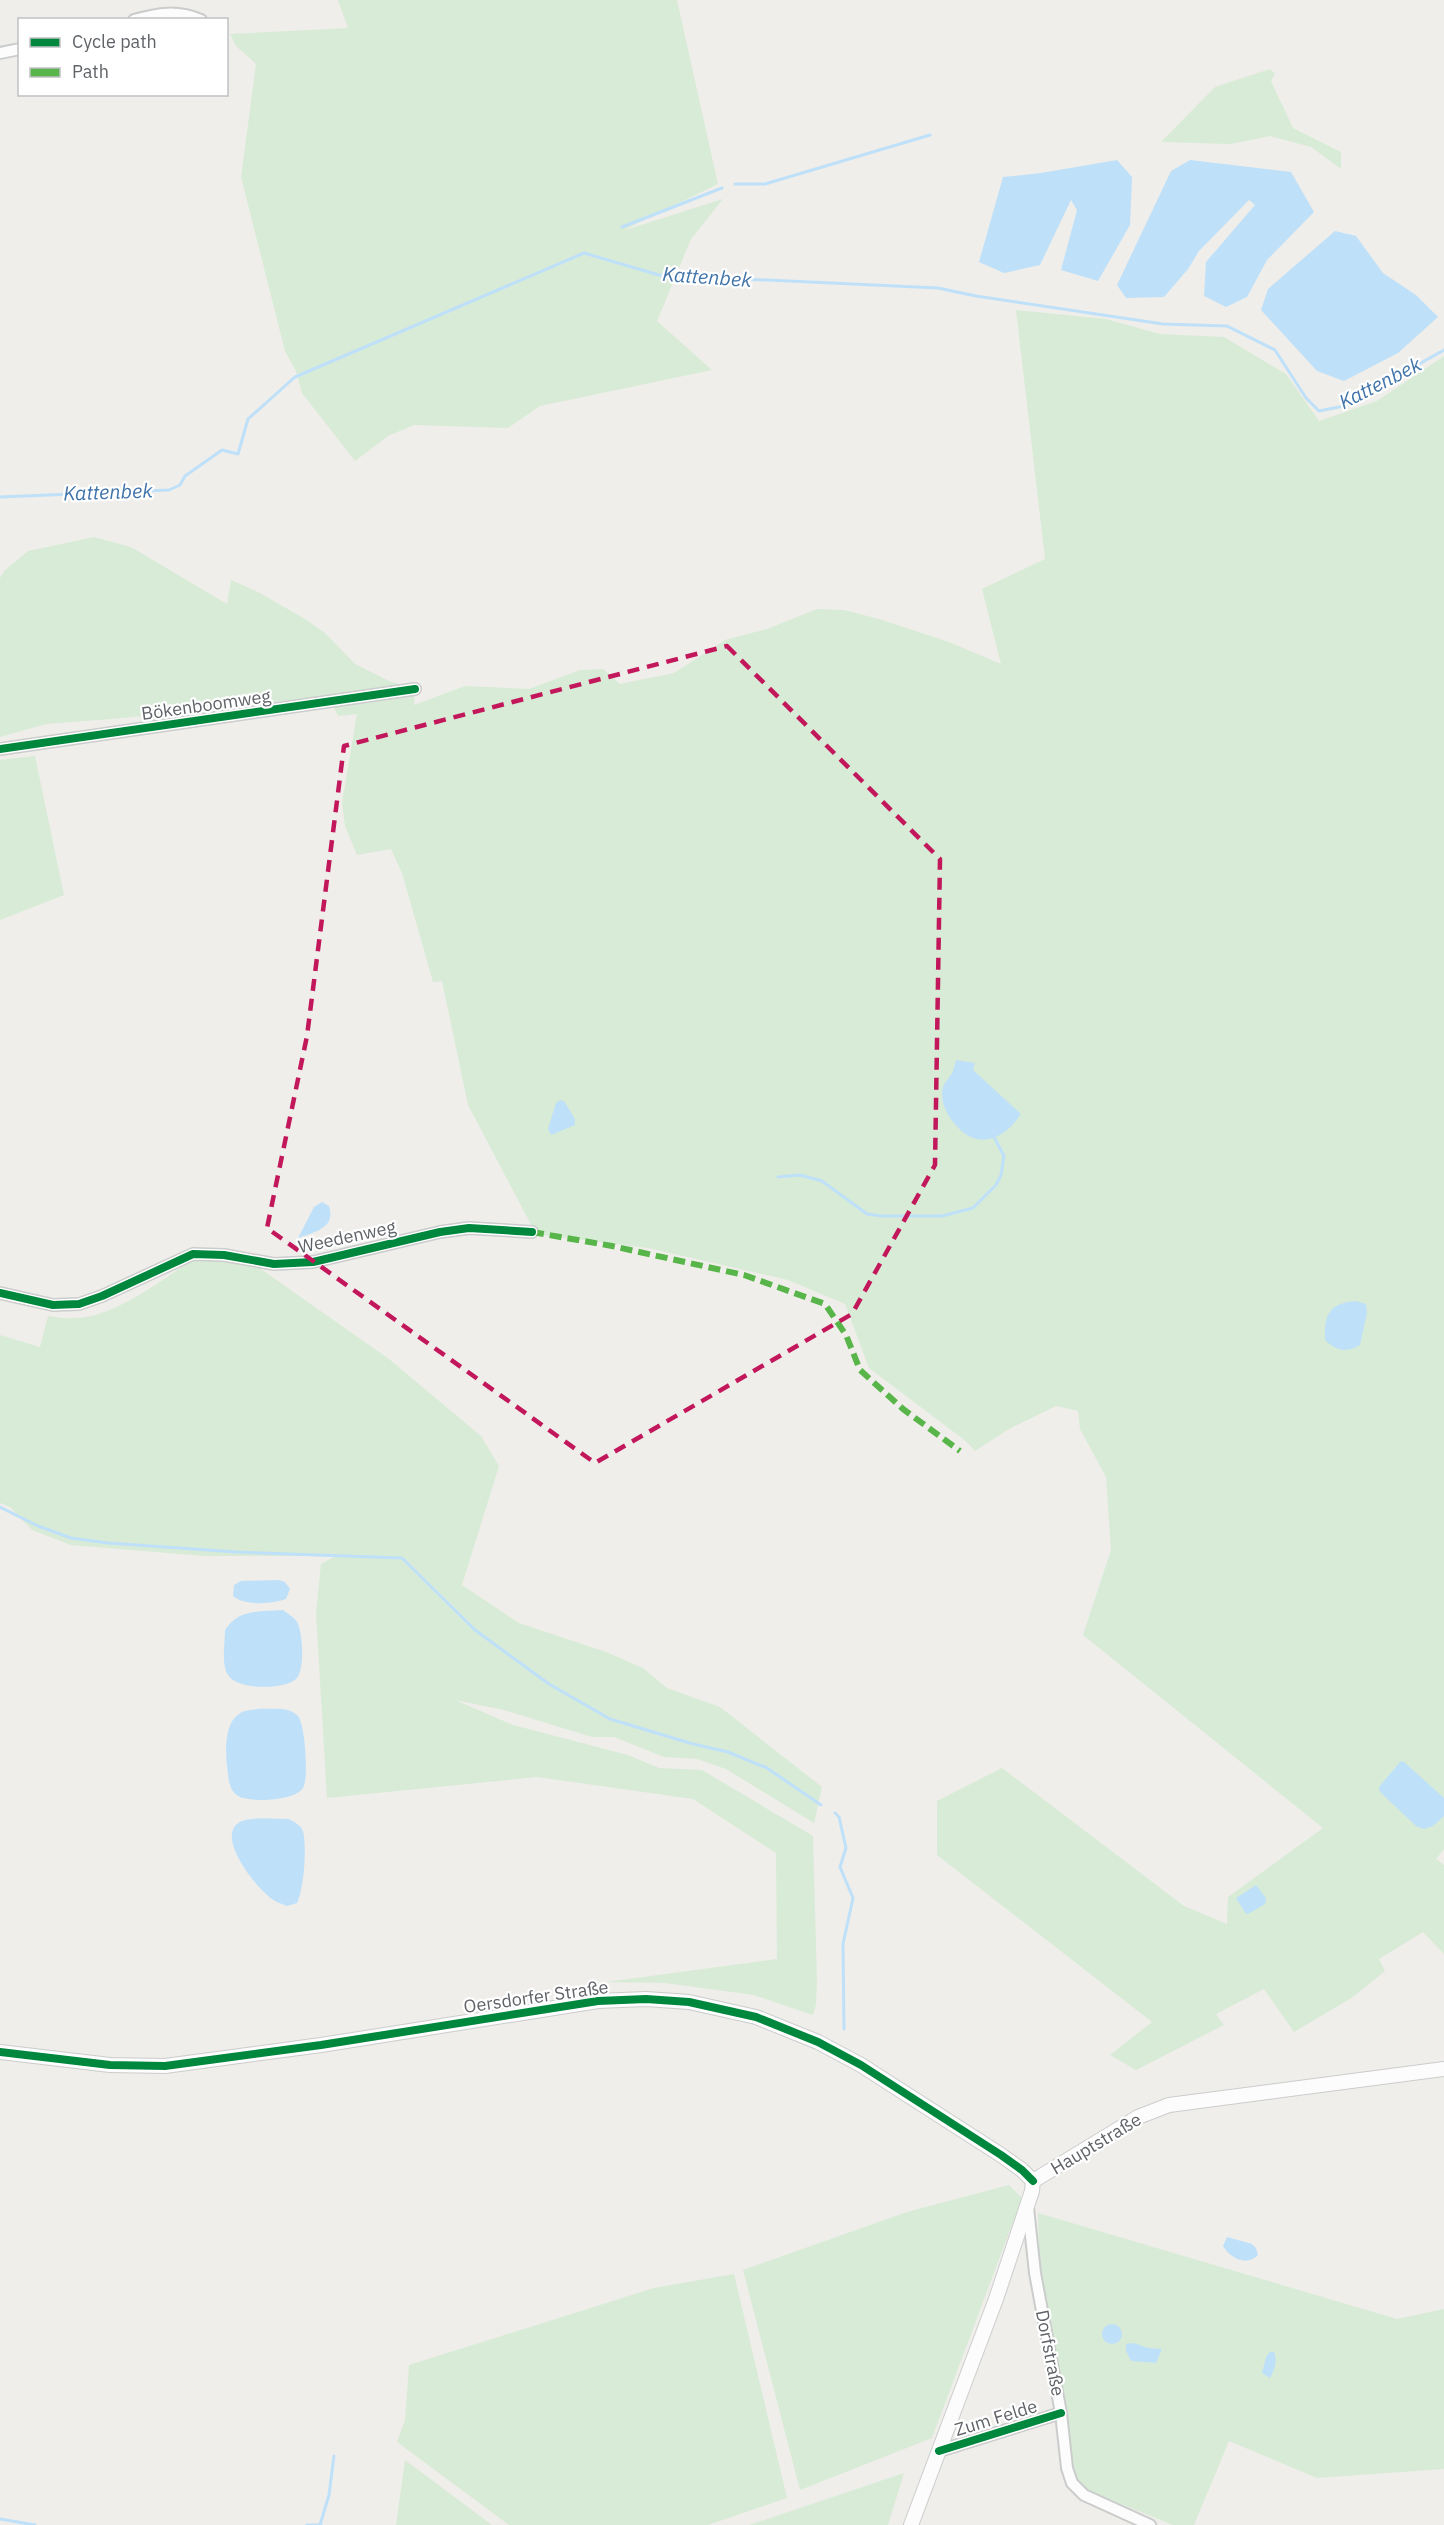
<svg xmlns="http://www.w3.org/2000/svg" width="1444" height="2525" font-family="'IBM Plex Sans',sans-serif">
<rect width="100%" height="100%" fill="#efeeea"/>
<!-- green -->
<path fill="#d8ebd6" d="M338 0H677L718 184 622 231 723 199 691 239 657 321 712 370 540 406 508 428 414 425 388 436 355 461 302 393 296 371 285 351 241 177 256 64 236 46 230 34 348 28Z
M1270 69 1275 74 1271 81 1293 128 1341 152V169L1311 147 1270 136 1231 144 1161 142 1215 87Z
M1016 310 1106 319 1160 334 1224 337 1286 374 1319 421 1377 401 1444 356V1849L1436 1859 1444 1865V1954L1423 1932 1379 1959 1385 1971 1353 1997 1294 2032 1264 1989 1216 2014 1224 2025 1136 2070 1110 2055 1152 2022 937 1855V1801L1002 1768 1184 1906 1227 1924 1228 1897 1323 1828 1083 1635 1111 1550 1106 1477 1080 1429 1078 1411 1056 1406 1009 1429 975 1451 967 1442 869 1368 845 1304 788 1280 648 1248 536 1234 468 1105 442 981 433 982 402 873 391 849 357 855 345 826 342 803 357 714 338 716 328 696 124 718 46 724 0 737V578L4 571 28 551 94 537 131 547 227 604 231 580 258 592 305 619 325 633 355 664 389 681 415 689 414 705 465 686 529 689 580 670 603 669 620 684 674 673 725 640 767 629 817 609 844 610 879 619 949 642 1001 664 982 589 1045 559Z
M35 756 64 895 0 920V760Z
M195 1258 258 1267 389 1359 481 1436 499 1466 462 1585 519 1623 606 1652 643 1668 667 1688 720 1707 822 1787 814 1823 726 1769 697 1759 664 1757 614 1737H592L504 1710 455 1700 513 1725 628 1755 659 1768 702 1770 813 1836 817 1982 816 2004 813 2015 754 1995 665 1983 606 1982 777 1959 776 1853 693 1799 537 1777 327 1798 316 1613 321 1564 336 1556H204L71 1545 32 1530 10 1507 0 1503V1335L40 1347 48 1316C57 1317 66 1319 75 1318 114 1318 163 1279 195 1258Z
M1009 2185 1022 2198 932 2438 800 2490 743 2270 907 2212Z
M1038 2213 1397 2319 1444 2309V2469L1317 2478 1229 2441 1194 2525H1173L1089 2491 1077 2482 1069 2452 1065 2409 1039 2257Z
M734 2274 787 2498 708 2525H509L397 2442 405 2420 409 2365 654 2288Z
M405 2460 492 2525H396Z
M904 2473 888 2525H749Z"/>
<!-- water -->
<path fill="#bfe0f9" d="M1117 160 1132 177 1130 225 1098 281 1061 270 1077 210 1071 200 1040 265 1004 273 979 262 1003 177 1041 173Z
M1190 160 1291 172 1314 212 1267 260 1247 297 1226 307 1204 296 1206 262 1255 205 1249 200 1199 251 1188 269 1164 297 1126 298 1117 285 1171 171Z
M1335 231 1356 236 1383 273 1416 295 1438 317 1398 353 1344 381 1317 371 1261 310 1268 289Z
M956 1060 975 1063 973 1070 1021 1114C1003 1141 976 1151 954 1123 947 1115 942 1104 942 1093 942 1084 948 1080 952 1073 954 1069 955 1064 956 1060Z
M560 1100 564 1101 575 1119V1125L551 1135 548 1129 556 1103Z
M322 1202 329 1206C336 1228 315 1232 298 1238L314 1207Z
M1356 1301 1366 1304 1367 1313 1360 1345C1346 1353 1336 1351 1325 1340 1324 1315 1329 1303 1356 1301Z
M279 1580 285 1582 290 1589 286 1599C272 1604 244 1606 233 1596L234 1585 241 1581Z
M283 1610C288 1614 294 1617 297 1622 303 1632 305 1671 296 1679 285 1690 236 1690 228 1675 221 1664 225 1643 225 1630 239 1608 260 1612 283 1610Z
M282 1709C288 1710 293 1711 298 1716 305 1724 309 1778 303 1788 295 1801 251 1803 238 1796 233 1793 230 1787 229 1781 226 1761 220 1719 245 1711 256 1708 270 1709 282 1709Z
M1403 1761 1444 1798V1816L1433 1826 1424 1829 1416 1826 1380 1792 1379 1787 1400 1762Z
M289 1819C294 1822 301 1825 303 1831 307 1847 304 1889 297 1903L287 1906C279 1903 273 1901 267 1895 254 1884 213 1833 242 1821 252 1817 277 1819 289 1819Z
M1256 1885 1266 1898 1265 1904 1250 1913 1246 1914 1236 1898Z
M1227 2237 1252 2244 1256 2248 1258 2255C1247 2267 1230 2258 1223 2246Z
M1102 2334a10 10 0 1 1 20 0a10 10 0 1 1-20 0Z
M1134 2343 1148 2348 1162 2349 1156 2363 1131 2361 1126 2351V2344Z
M1270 2352H1274C1278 2361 1274 2371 1270 2378L1262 2373 1266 2357Z"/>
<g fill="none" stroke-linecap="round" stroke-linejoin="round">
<!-- stream -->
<path stroke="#bfe0f9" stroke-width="3" d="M735 184H765L930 135
M622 227 722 188
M0 497 169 490 180 485 185 476 222 450 238 454 248 419 295 377 584 253 659 275 938 288 976 296 1163 324 1227 326 1275 350 1306 398 1319 411 1344 406 1444 350
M778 1177 800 1175 822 1181 867 1214 882 1216H942L973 1208 996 1185 1001 1175 1004 1156 994 1137
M0 1507 38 1526 71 1538 108 1543 236 1552 402 1558 475 1630 549 1684 610 1719 693 1744 728 1752 767 1768 821 1805
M835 1813 839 1817 846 1848 840 1867 853 1898 843 1944 844 2029
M0 2519 35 2525
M307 2525H321
M320 2525 329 2495 334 2456"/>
<!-- minor casing -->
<g stroke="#cbcccc" stroke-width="14">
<path id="minor" d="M134 20C158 13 178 10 201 20
M0 53 20 49
M0 749 415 689
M0 1293 53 1305 79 1304 102 1296 193 1254 224 1255 274 1264 313 1262 440 1232 469 1228 532 1232
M1028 2208 1035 2273 1061 2413 1067 2468 1072 2483 1084 2495 1150 2525
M939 2451 1061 2413"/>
</g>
<!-- tertiary casing -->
<g stroke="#cbcccc" stroke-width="16">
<path id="tertiary" d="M0 2052 110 2065 165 2066 321 2045 598 2001 646 1999 689 2002 756 2017 818 2042 861 2065 1001 2155 1022 2170 1033 2181
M1033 2181 1138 2117 1169 2105 1444 2069
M911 2525 996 2299 1032 2191 1033 2181"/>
</g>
<!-- minor -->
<use href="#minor" stroke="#fdfcfc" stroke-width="10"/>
<!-- tertiary -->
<use href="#tertiary" stroke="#fdfcfc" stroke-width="14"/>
<!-- quiet -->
<path stroke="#58b549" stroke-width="6" stroke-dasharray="12 6" stroke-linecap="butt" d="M532 1232 612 1246 744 1275 825 1304 846 1335 860 1370 903 1409 960 1451"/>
<!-- cycleway casing -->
<g stroke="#fff" stroke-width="11">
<path id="cycleway" d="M0 749 415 689
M0 1293 53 1305 79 1304 102 1296 193 1254 224 1255 274 1264 313 1262 440 1232 469 1228 532 1232
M0 2052 110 2065 165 2066 321 2045 598 2001 646 1999 689 2002 756 2017 818 2042 861 2065 1001 2155 1022 2170 1033 2181
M939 2451 1061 2413"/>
</g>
<!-- cycleway -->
<use href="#cycleway" stroke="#00873e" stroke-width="8"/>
</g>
<!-- marked area -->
<path fill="none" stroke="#c2185b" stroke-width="4.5" stroke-dasharray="12 8" stroke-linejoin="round" d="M727 646 940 859 935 1165 852 1314 595 1463 267 1228 307 1036 344 746Z"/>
<g text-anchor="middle" stroke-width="4.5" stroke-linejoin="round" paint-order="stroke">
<!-- street labels -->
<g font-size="18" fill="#5f6368" stroke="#fff">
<text transform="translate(206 705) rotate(-8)" y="6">Bökenboomweg</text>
<text transform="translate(347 1237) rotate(-12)" y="6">Weedenweg</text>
<text transform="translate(536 1997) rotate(-8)" y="6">Oersdorfer Straße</text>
<text transform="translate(1096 2144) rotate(-31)" y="6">Hauptstraße</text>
<text transform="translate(1050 2353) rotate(79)" y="6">Dorfstraße</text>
<text transform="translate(996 2418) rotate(-17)" y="6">Zum Felde</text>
</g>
<!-- water labels -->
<g font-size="20" font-style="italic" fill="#4174aa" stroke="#fff">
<text transform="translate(707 277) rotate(4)" y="7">Kattenbek</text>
<text transform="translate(1380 383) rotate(-27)" y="7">Kattenbek</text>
<text transform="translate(108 492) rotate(-2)" y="7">Kattenbek</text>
</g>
</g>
<!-- legend -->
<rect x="18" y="18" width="210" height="78" fill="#ffffff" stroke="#bfc1c3" stroke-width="1.5"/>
<rect x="30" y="38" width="30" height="9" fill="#00873e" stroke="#bfc1c3" stroke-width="1.5"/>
<text x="72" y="48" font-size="18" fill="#5f6368">Cycle path</text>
<rect x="30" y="68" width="30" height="9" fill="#58b549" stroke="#bfc1c3" stroke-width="1.5"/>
<text x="72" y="78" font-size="18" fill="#5f6368">Path</text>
</svg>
